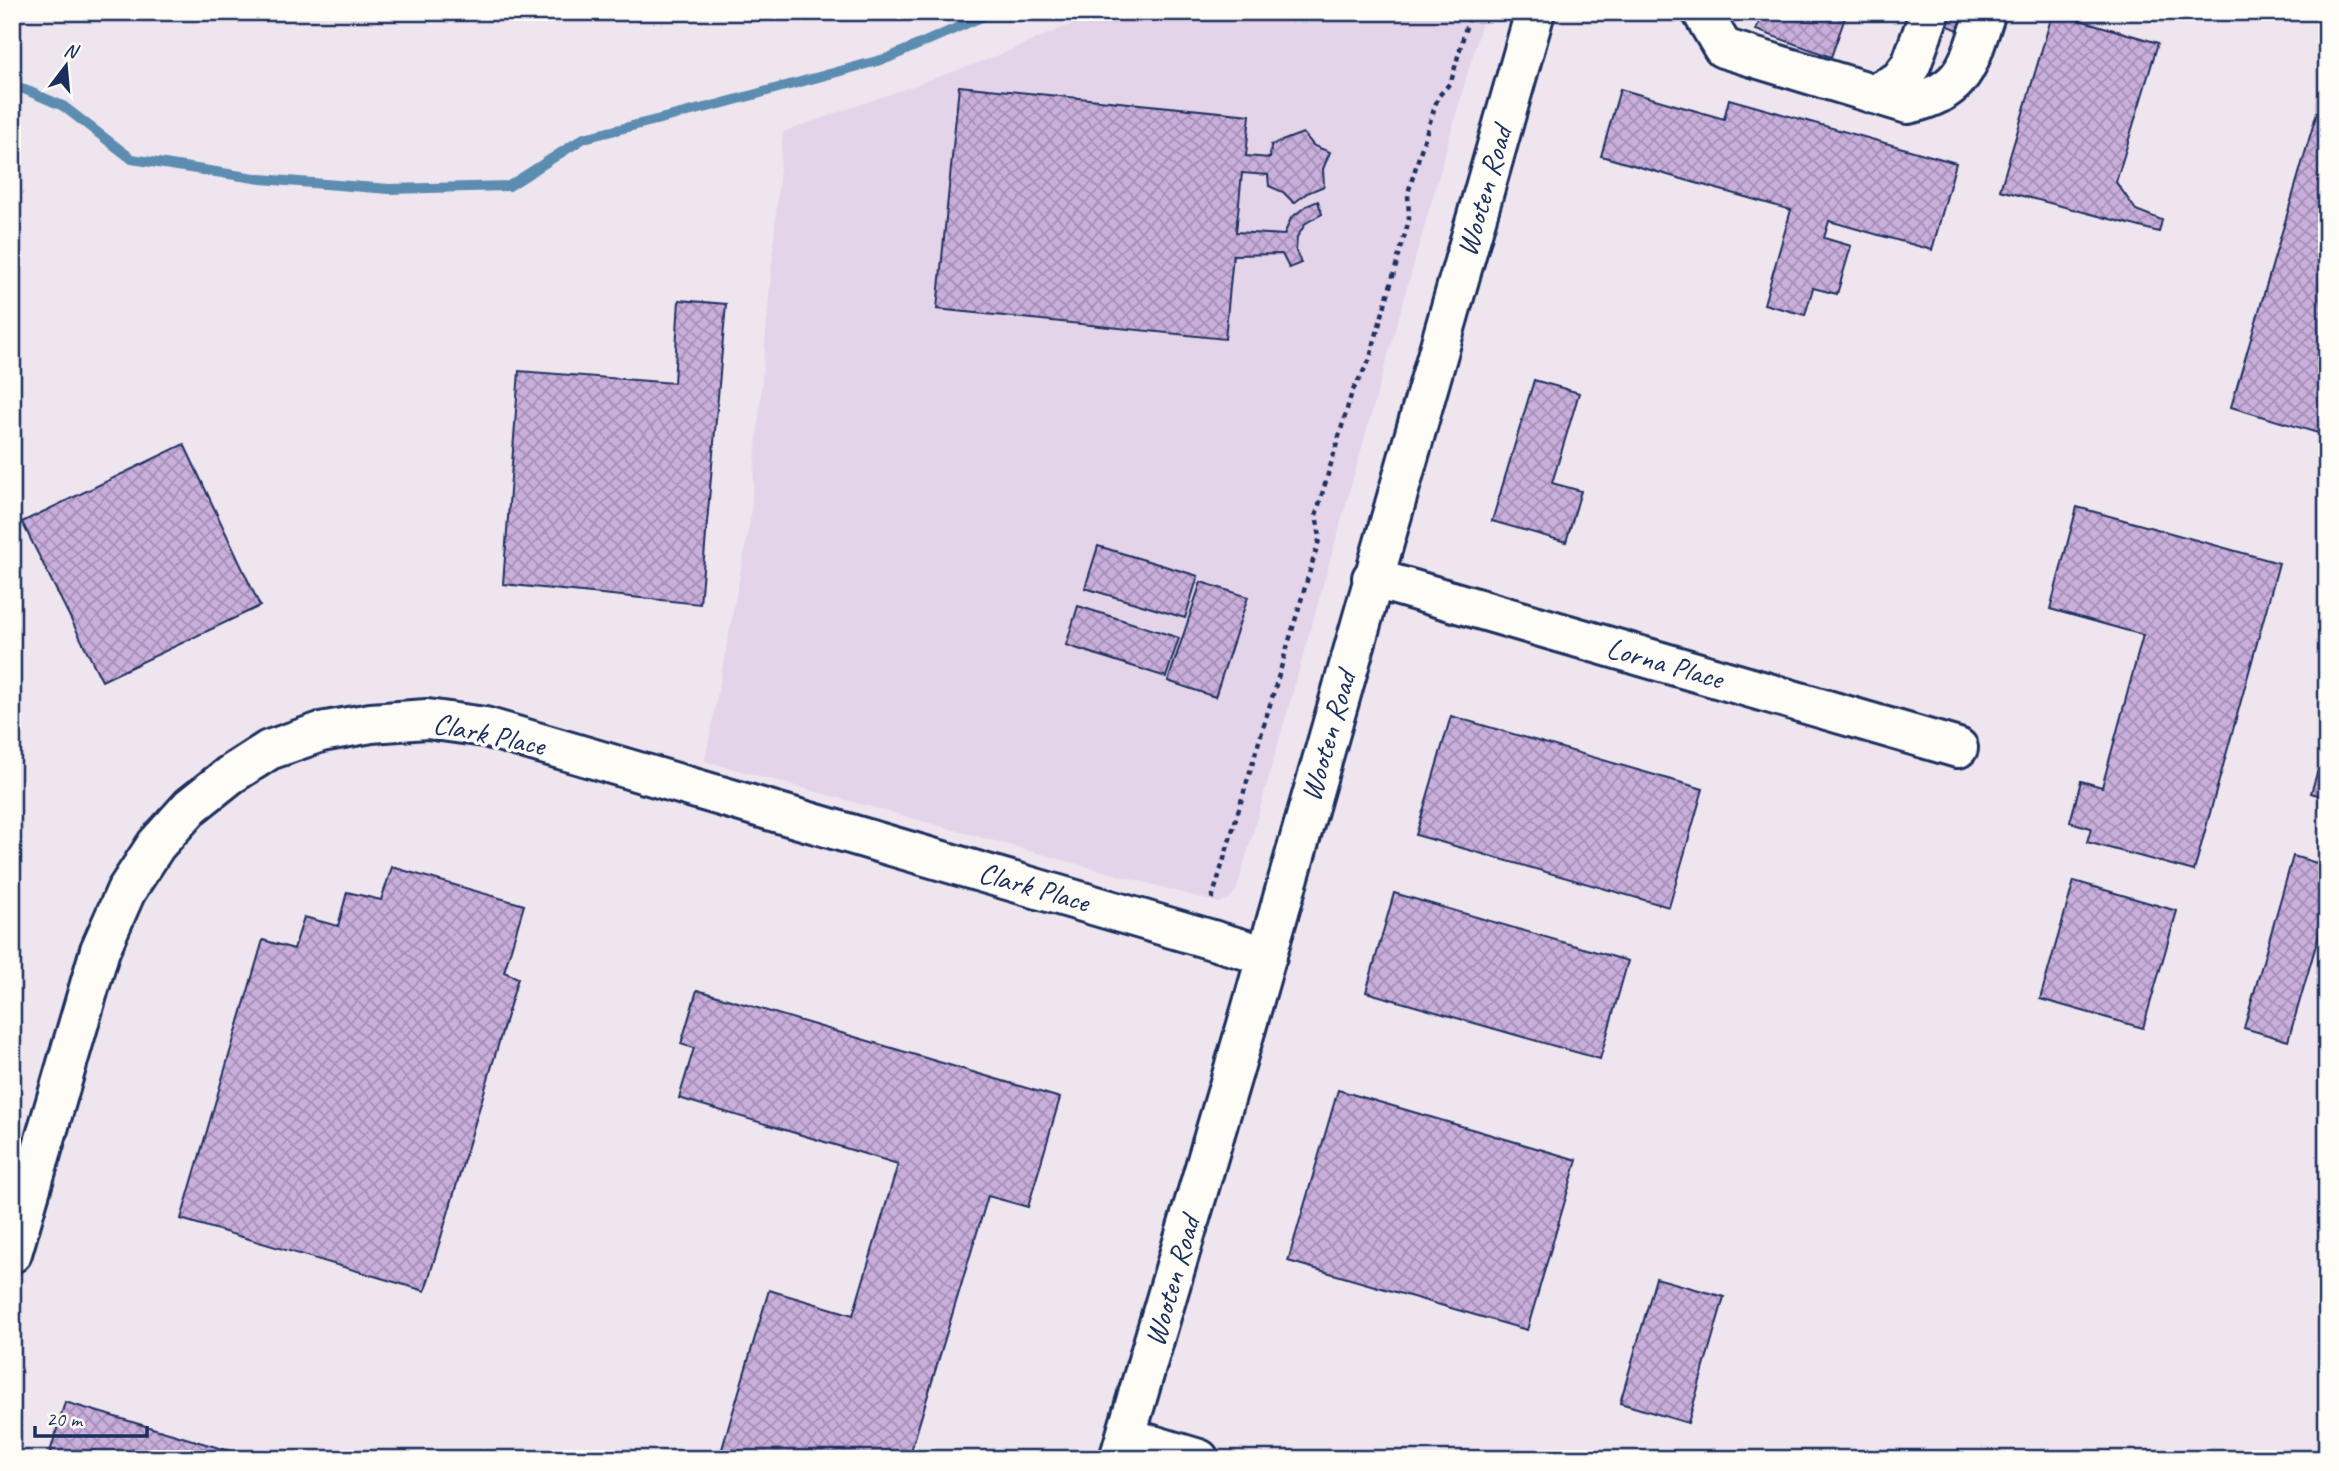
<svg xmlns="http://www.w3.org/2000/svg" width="2339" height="1471" font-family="Caveat,sans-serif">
<defs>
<pattern id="building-cross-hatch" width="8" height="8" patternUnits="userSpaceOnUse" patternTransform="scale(1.75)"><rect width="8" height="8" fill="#caaedb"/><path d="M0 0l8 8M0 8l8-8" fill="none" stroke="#a38eb5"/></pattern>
</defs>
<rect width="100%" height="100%" fill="#eee5ef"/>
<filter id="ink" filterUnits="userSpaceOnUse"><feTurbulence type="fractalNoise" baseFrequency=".0143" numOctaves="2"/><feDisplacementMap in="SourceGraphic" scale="14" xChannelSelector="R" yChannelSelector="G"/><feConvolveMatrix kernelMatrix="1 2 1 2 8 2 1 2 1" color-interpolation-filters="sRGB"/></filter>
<g filter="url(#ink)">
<!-- built -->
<path fill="#e3d4e9" d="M1100 12H1485L1237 889 1229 899 1219 903 705 761 750 522 783 132 997 56Z"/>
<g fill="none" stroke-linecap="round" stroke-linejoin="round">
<!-- stream -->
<path stroke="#5c8db1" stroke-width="10" d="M12 84 63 106 132 159 261 179 389 189 509 186 584 138 720 104 888 58 993 12"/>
</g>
<!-- building -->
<path fill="url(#building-cross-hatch)" stroke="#1b2f5e" stroke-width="2" d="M1763 12H1847L1831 57 1756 30Z
M1946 12H1992L1981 39 1941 23Z
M2053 12 2158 43 2116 182 2136 210 2162 220 2159 232 2000 190Z
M959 86 1250 115 1246 156 1270 158 1271 145 1303 133 1314 146 1330 152 1323 169 1324 186 1307 193 1294 203 1283 192 1269 186 1268 175 1242 173 1236 232 1284 235 1291 218 1306 206 1318 201 1322 214 1306 223 1297 237 1296 251 1301 263 1289 268 1282 254 1233 255 1225 339 937 309Z
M1620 89 1724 119 1729 99 1956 163 1932 250 1829 221 1824 238 1851 246 1837 294 1813 288 1805 315 1764 304 1791 210 1601 156Z
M2317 112 2327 115V401L2318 433 2231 407Z
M679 300 726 304 700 604 503 584 519 371 674 383Z
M1534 380 1579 393 1552 483 1581 491 1566 542 1492 521Z
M184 444 260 606 102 681 22 522Z
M2077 507 2279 563 2194 871 2087 842 2091 828 2070 822 2081 781 2102 787 2143 635 2050 609Z
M1098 546 1198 576 1185 618 1085 588Z
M1201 582 1248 597 1215 697 1168 681Z
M1078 606 1179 638 1166 677 1066 645Z
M1451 716 1703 789 1669 907 1416 835Z
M2327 740V798L2311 793Z
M2293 856 2327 866V907L2288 1041 2244 1028Z
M392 867 524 905 504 972 518 978 425 1291 181 1219 263 940 294 949 304 917 338 926 347 892 381 900Z
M2074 881 2177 911 2143 1028 2040 999Z
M1394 893 1628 961 1600 1059 1366 992Z
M697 990 1060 1098 1028 1207 988 1196 911 1451 898 1459H719L769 1290 853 1315 898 1164 679 1098 694 1048 681 1044Z
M1338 1090 1577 1160 1527 1330 1288 1261Z
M1656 1278 1724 1297 1688 1423 1620 1403Z
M65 1402 256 1459H48Z"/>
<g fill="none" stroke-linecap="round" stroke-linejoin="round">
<!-- minor casing -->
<g stroke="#1b2f5e" stroke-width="44">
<path id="minor" d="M1702 12 1723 48 1908 104C1967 91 1968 63 1986 12
M1873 94 1899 81 1911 65 1930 12
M1372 578 1958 748
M12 1253 100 950 126 891 156 845 191 806 230 775 269 750 321 732 371 723 427 719 485 727 1267 956
M1126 1437 1199 1459
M1119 1459 1246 1028 1535 12"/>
</g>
<!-- path -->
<path stroke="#1b2f5e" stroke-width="4.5" stroke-dasharray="5 5" stroke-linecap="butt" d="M1212 899 1320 537 1316 515 1352 392 1369 361 1409 220 1408 193 1424 140 1438 97 1451 82 1470 12"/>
<!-- minor -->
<use href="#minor" stroke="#fdfcf7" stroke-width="38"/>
</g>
</g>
<g text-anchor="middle" stroke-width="7" stroke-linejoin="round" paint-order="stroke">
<!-- street labels -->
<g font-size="30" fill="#1b2f5e" stroke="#fdfcf7">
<text transform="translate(1484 191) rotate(-74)" y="10">Wooten Road</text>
<text transform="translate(1665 663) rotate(16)" y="10">Lorna Place</text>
<text transform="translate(489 734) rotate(12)" y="10">Clark Place</text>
<text transform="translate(1328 736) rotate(-74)" y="10">Wooten Road</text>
<text transform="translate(1034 887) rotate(16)" y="10">Clark Place</text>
<text transform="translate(1172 1281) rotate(-74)" y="10">Wooten Road</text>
</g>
</g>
<!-- margin -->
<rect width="2339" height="1471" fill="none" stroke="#fdfcf7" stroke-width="42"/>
<rect x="21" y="21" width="2297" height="1429" fill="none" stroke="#1b2f5e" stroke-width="2.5" filter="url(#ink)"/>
<!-- north arrow -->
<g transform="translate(66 66) rotate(16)" stroke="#fdfcf7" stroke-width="5" paint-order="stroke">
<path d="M0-5L12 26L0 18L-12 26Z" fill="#1b2f5e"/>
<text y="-10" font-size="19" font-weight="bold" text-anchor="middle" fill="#1b2f5e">N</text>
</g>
<!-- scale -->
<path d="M35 1426v10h112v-10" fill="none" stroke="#1b2f5e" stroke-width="3.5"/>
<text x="46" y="1426" font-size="21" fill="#1b2f5e" stroke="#fdfcf7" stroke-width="5" paint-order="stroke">20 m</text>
</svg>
